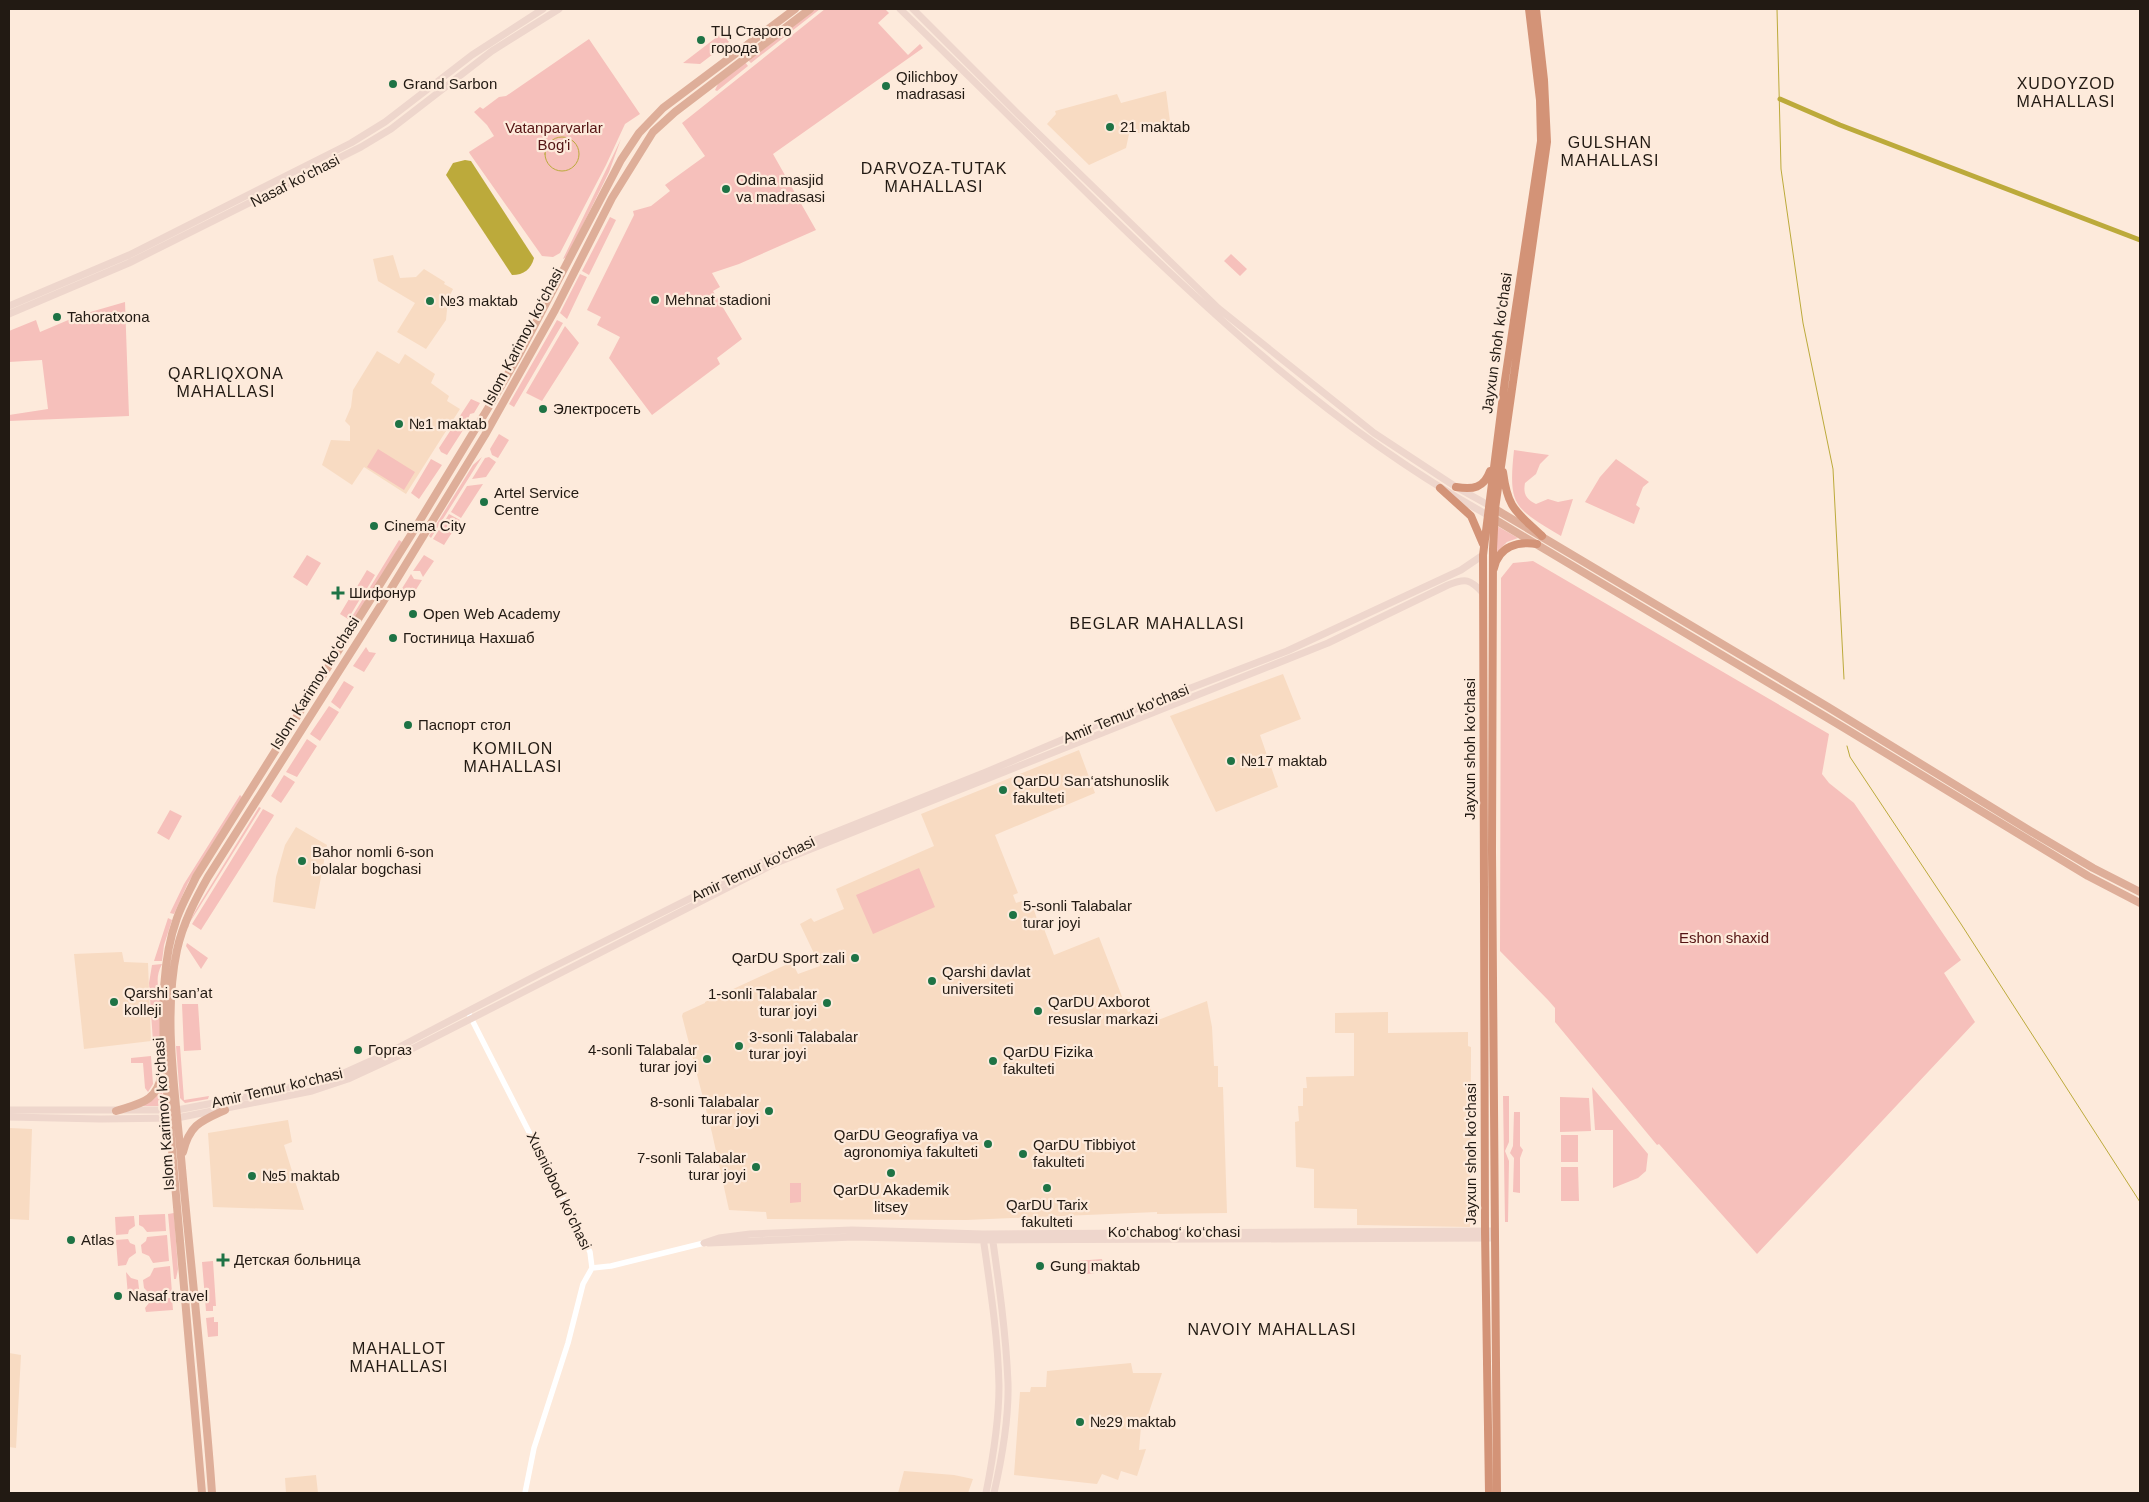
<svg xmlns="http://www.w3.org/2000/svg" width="2149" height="1502" font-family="Helvetica,sans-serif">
<rect width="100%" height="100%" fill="#fdeadb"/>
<!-- built -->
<path fill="#f8dbc2" d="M1166 91 1171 129 1129 134 1126 148 1089 165 1047 124 1056 114 1055 111 1117 94 1121 103Z
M393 255 400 278 416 277 424 269 445 282 444 284 453 289 448 299 446 320 426 349 397 332 415 303 378 281 373 259Z
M377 351 399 364 405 354 435 374 431 383 449 396 447 401 460 409 406 494 364 467 352 485 322 465 331 440 350 441V426L345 421 351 407 353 390Z
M1283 674 1301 719 1260 735 1278 787 1216 812 1170 716Z
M1079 750 1095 793 995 835 1018 893 1013 895 1016 903 1025 900 1031 911 1034 910 1038 922 1041 921 1054 955 1099 937 1128 1012 1150 1005 1153 1022 1207 1001 1212 1027 1214 1066H1218V1087H1223L1227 1213 1157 1214V1212L966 1220 767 1219 766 1212 729 1210 712 1133 682 1016 683 1013 705 1003V1002L792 962 798 974 820 966 800 924 811 918 814 922 844 909 836 889 934 846 921 814Z
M296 827 327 845 315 909 273 902 276 877 285 845Z
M122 952 124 962 148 963 151 1041 84 1049 74 954Z
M1388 1012V1033L1468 1032V1046L1471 1047 1470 1227 1357 1225V1209L1314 1208V1169L1296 1167 1295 1122 1299 1121 1298 1106H1303V1088H1307L1306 1077 1354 1076V1033H1335V1013Z
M288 1120 292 1142 284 1145 304 1210 213 1207 208 1133Z
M9 1128 32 1129 29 1220 9 1219Z
M9 1353 21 1355 16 1448 9 1447Z
M1131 1363 1133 1373H1162L1147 1418H1145L1141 1426 1139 1450 1146 1449 1137 1476 1121 1471 1118 1480 1102 1474 1097 1484 1014 1475 1020 1392H1030L1031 1387H1046L1047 1371Z
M904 1471 954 1475 973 1479 968 1493H898Z
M316 1475 318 1493H286L285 1478Z"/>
<!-- green -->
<path fill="#f6c0bb" d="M815 9H820L751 63 748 60Z
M825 9H885L889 13 878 23 908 55 920 44 923 48 773 154 816 230 739 264 712 273 720 287 713 291 742 339 717 358 720 364 652 415 609 358 620 337 597 325 601 317 587 310 634 215 633 211 651 206 670 191 665 185 705 156 682 123Z
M722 33 729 42 700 64 683 63Z
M589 39 640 114 625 124 606 165 560 253 553 257 542 256 470 154 469 152 494 136 487 125 474 112 480 107 483 109 499 97 506 96Z
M745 62 748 66 717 91 715 90 718 84Z
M621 139 609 172 567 257 563 259Z
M610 217 616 220 589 275 582 271Z
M1231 254 1247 269 1240 276 1224 261Z
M580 274 587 277 567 319 560 313Z
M125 302 129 416 9 421V415L48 409 42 360 9 362V331L36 320 40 332 80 315Z
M557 320 563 323 514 407 509 404Z
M565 326 579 343 542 401 526 393Z
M471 399 480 403 474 413 470 414 465 427 447 455 441 452 439 448Z
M499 434 509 440 498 458 492 455 490 449Z
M378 449 415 472 404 490 367 467Z
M1514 450 1549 455 1540 464 1536 474 1525 483C1523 494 1526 499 1536 504L1548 499 1558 502 1573 499 1561 536C1514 508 1508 506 1514 450Z
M482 457 431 538 429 536 473 465Z
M489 457 496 462 486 477 472 479 485 458Z
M431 459 442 465 419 499 411 493Z
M1616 459 1649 482 1643 487 1636 505 1640 508 1634 524 1585 502 1600 477Z
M483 484 461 518 451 512 467 486Z
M449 514 460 520 444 545 433 539Z
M1497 526 1518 538 1507 542 1495 554Z
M399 540 402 542 353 622 350 620Z
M307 555 321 563 307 586 293 577Z
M424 555 434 561 423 577 420 571H413Z
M1533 561 1829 734 1822 774 1829 783 1854 803 1961 960 1944 973 1975 1022 1757 1254 1659 1144 1657 1145 1555 1022V1008L1548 1000 1500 951 1501 578 1513 563Z
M367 570 375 575 363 595 355 590Z
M411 574 414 579 422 580 412 596 401 590Z
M352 594 360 599 348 619 340 614Z
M366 647 369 652 376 653 364 672 353 666Z
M344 681 354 687 340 709 331 702Z
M329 706 339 712 320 741 310 734Z
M307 739 317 746 297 777 286 772Z
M284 775 295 782 281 803 271 796Z
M240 795 242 797 188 883 174 914 170 913 184 884Z
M259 807 261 808 190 922 188 928H186L197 908Z
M263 809 274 815 273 817 201 930 192 924Z
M170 810 182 816 169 840 157 833Z
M919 868 935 907 873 934 856 895Z
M168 918 172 920 164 945 162 961H154Z
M187 943 208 958 201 969 186 946Z
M162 964C155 977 158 986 160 998 162 1012 160 1028 160 1042H153L149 983 152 965Z
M182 1004H198L201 1050 184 1051Z
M176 1046H180L184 1100 209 1096 208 1099 185 1103 180 1098Z
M151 1056 153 1084 148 1092 145 1088 143 1063H131V1058Z
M162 1083 163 1106H139Z
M1592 1087 1648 1154 1646 1171 1638 1178 1613 1188V1130H1595Z
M1503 1096H1509V1142L1505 1151 1509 1161 1508 1222H1505Z
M1560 1097 1589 1098 1591 1131 1560 1132Z
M1514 1112H1520V1146L1523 1150 1520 1158V1193L1513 1192 1514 1158 1510 1153 1513 1146Z
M1561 1135H1578V1162H1561Z
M1561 1167H1578L1579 1201H1561Z
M790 1183H801V1202L790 1203Z
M174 1213 178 1269 176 1279H174L168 1214Z
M165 1214 166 1231 147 1232 143 1227 139 1225V1215Z
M134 1216 135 1226 129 1230 128 1234 116 1235 115 1217Z
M167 1235 169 1261 153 1263 149 1256 142 1253 141 1245 146 1241 147 1237Z
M128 1239 130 1243 135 1245 136 1253 129 1258 126 1265 118 1266 116 1240Z
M1102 1259 1104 1272 1078 1275 1077 1261Z
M213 1261 216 1306H213V1311H206L202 1262Z
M170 1266 172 1293 151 1295 144 1288 143 1280 150 1276 154 1268Z
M126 1272 131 1278 138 1280 139 1289 135 1291 132 1296H128Z
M172 1298 173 1310 146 1312 145 1308 152 1299Z
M214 1317V1322H218V1336L208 1337 206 1318Z"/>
<!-- water -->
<path fill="#bcaa3b" d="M465 160 471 161 534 258C531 269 524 275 512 275L446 175 453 163Z"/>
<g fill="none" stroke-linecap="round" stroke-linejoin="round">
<!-- stream -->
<path stroke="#bcaa3b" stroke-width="1" d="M1777 9 1781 169 1803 323 1833 469 1844 679
M545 154a17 17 0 1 1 34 0a17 17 0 1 1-34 0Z
M1847 746 1850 757 1961 924 2140 1202"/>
<!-- canal -->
<path stroke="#bcaa3b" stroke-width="5" d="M1780 99 1840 125 2140 240"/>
<!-- tertiary -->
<path stroke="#fff" stroke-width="5.5" d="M468 1012 590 1252 592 1268 583 1284 568 1343 534 1448 525 1493
M592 1268 611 1266 704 1243"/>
<!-- secondary -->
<path stroke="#eed6cc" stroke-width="7" d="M900 9C962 69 1023 130 1085 191 1209 313 1339 434 1493 518
M913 9 1018 114 1218 308 1374 433 1456 487 1492 507
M9 306 129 255 351 143 385 122 472 55 543 9
M9 314 129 263 361 147 391 129 492 51 559 9
M9 1110H177L271 1092 344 1073 386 1054 543 972 773 857 986 772 1123 714 1287 651 1461 570 1483 555
M9 1117 101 1119 177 1118 312 1091 348 1079 400 1055 776 863 1328 643 1448 585C1466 578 1470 579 1483 593
M992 1235C999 1284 1006 1334 1008 1383 1009 1419 1002 1458 994 1493
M983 1237C990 1286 998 1336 999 1386 999 1422 993 1458 986 1493
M704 1243 719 1238 750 1234 852 1230 983 1234 1494 1231
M709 1243 854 1237 984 1240 1495 1238"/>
<!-- primary -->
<path stroke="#deae99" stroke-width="8" d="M1495 509 1828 707 2032 832 2093 868 2140 892
M1494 519 1841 726 2088 876 2140 903
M116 1111C141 1103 157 1102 162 1073
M183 1152C190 1124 201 1121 225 1110
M202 1493 164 1058C163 1012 161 962 177 918 182 904 190 890 196 877L411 535 493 400 520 353 621 160 639 133 663 108 795 9
M212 1493C204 1381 191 1269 181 1157 175 1091 163 1015 177 950 183 923 195 900 208 877L381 605 485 435 555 310 612 198 653 132 675 112 810 9"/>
<!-- trunk -->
<path stroke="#d39377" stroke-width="8" d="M1503 472C1508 510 1516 511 1542 536
M1456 487C1473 490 1484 488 1490 471
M1440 488 1471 516 1483 544
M1494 568C1499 546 1518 541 1537 544
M1489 1493 1485 1232 1483 555 1505 380 1541 141 1540 100 1529 9
M1497 1493 1492 851 1493 549 1495 509 1547 142 1544 80 1536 9"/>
</g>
<!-- markers -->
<g fill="#1e7345" stroke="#fdeadb" stroke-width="2">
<circle cx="701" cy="40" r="5"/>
<circle cx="393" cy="84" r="5"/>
<circle cx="886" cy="86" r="5"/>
<circle cx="1110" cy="127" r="5"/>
<circle cx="726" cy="189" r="5"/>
<circle cx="655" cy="300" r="5"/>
<circle cx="430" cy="301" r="5"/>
<circle cx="57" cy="317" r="5"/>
<circle cx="543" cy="409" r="5"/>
<circle cx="399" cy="424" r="5"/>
<circle cx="484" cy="502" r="5"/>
<circle cx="374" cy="526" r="5"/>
<path d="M335.5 585.5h5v5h5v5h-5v5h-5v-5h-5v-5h5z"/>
<circle cx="413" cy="614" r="5"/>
<circle cx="393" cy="638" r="5"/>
<circle cx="408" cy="725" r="5"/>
<circle cx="1231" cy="761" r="5"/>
<circle cx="1003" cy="790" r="5"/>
<circle cx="302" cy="861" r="5"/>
<circle cx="1013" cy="915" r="5"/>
<circle cx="855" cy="958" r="5"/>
<circle cx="932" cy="981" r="5"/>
<circle cx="114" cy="1002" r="5"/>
<circle cx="827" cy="1003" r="5"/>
<circle cx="1038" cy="1011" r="5"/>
<circle cx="739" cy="1046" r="5"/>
<circle cx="358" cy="1050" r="5"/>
<circle cx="707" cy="1059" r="5"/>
<circle cx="993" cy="1061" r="5"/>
<circle cx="769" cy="1111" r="5"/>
<circle cx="988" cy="1144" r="5"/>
<circle cx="1023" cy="1154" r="5"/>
<circle cx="756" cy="1167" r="5"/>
<circle cx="891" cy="1173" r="5"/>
<circle cx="252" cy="1176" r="5"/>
<circle cx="1047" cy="1188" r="5"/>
<circle cx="71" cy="1240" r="5"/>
<path d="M220.5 1252.5h5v5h5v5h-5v5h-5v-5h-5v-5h5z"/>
<circle cx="1040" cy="1266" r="5"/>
<circle cx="118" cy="1296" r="5"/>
<circle cx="1080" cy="1422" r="5"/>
</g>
<g text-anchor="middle" stroke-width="4.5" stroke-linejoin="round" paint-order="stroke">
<!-- poi labels -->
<g font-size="15" fill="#221a13" stroke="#fdeadb" text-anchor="start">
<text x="711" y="36">ТЦ Старого<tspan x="711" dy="17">города</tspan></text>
<text x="896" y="82">Qilichboy<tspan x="896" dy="17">madrasasi</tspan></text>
<text x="403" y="89">Grand Sarbon</text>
<text x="1120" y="132">21 maktab</text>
<text x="736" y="185">Odina masjid<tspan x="736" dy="17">va madrasasi</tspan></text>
<text x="665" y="305">Mehnat stadioni</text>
<text x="440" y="306">№3 maktab</text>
<text x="67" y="322">Tahoratxona</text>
<text x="553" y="414">Электросеть</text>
<text x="409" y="429">№1 maktab</text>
<text x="494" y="498">Artel Service<tspan x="494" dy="17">Centre</tspan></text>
<text x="384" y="531">Cinema City</text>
<text x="349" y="598">Шифонур</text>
<text x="423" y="619">Open Web Academy</text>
<text x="403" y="643">Гостиница Нахшаб</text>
<text x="418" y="730">Паспорт стол</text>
<text x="1241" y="766">№17 maktab</text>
<text x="1013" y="786">QarDU San‘atshunoslik<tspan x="1013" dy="17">fakulteti</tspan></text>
<text x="312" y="857">Bahor nomli 6-son<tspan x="312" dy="17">bolalar bogchasi</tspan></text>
<text x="1023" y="911">5-sonli Talabalar<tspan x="1023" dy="17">turar joyi</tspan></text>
<text x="845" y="963" text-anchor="end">QarDU Sport zali</text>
<text x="942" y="977">Qarshi davlat<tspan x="942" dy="17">universiteti</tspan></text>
<text x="124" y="998">Qarshi san’at<tspan x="124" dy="17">kolleji</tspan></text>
<text x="817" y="999" text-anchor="end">1-sonli Talabalar<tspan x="817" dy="17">turar joyi</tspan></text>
<text x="1048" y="1007">QarDU Axborot<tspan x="1048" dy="17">resuslar markazi</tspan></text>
<text x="749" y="1042">3-sonli Talabalar<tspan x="749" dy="17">turar joyi</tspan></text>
<text x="368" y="1055">Горгаз</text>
<text x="697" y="1055" text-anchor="end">4-sonli Talabalar<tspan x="697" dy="17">turar joyi</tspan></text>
<text x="1003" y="1057">QarDU Fizika<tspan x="1003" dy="17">fakulteti</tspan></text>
<text x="759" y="1107" text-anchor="end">8-sonli Talabalar<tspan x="759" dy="17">turar joyi</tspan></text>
<text x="978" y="1140" text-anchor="end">QarDU Geografiya va<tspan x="978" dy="17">agronomiya fakulteti</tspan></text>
<text x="1033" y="1150">QarDU Tibbiyot<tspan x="1033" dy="17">fakulteti</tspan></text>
<text x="746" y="1163" text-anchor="end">7-sonli Talabalar<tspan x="746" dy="17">turar joyi</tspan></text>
<text x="262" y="1181">№5 maktab</text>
<text x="891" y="1195" text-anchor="middle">QarDU Akademik<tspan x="891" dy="17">litsey</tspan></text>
<text x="1047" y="1210" text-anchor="middle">QarDU Tarix<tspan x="1047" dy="17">fakulteti</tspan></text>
<text x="81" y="1245">Atlas</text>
<text x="234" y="1265">Детская больница</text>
<text x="1050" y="1271">Gung maktab</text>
<text x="128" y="1301">Nasaf travel</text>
<text x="1090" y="1427">№29 maktab</text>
</g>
<!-- park labels -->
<g font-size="15" fill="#541413" stroke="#fdeadb">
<text x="554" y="133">Vatanparvarlar<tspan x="554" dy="17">Bog'i</tspan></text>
<text x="1724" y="943">Eshon shaxid</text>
</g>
<!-- street labels -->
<g font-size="15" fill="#221a13" stroke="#fdeadb">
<text transform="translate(295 181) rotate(-27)" y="5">Nasaf ko‘chasi</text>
<text transform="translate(523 337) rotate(-62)" y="5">Islom Karimov ko‘chasi</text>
<text transform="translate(1497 343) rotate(-82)" y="5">Jayxun shoh ko'chasi</text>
<text transform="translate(315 683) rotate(-58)" y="5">Islom Karimov ko‘chasi</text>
<text transform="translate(1126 714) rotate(-22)" y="5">Amir Temur ko'chasi</text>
<text transform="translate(1470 749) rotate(-90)" y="5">Jayxun shoh ko'chasi</text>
<text transform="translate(753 869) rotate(-25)" y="5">Amir Temur ko'chasi</text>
<text transform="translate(277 1088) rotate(-13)" y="5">Amir Temur ko'chasi</text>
<text transform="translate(164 1114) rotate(-94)" y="5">Islom Karimov ko‘chasi</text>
<text transform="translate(1471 1154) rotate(-90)" y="5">Jayxun shoh ko'chasi</text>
<text transform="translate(559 1191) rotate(64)" y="5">Xusniobod ko'chasi</text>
<text x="1174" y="1237">Ko‘chabog‘ ko‘chasi</text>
</g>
<!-- neighbourhood labels -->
<g font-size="16" letter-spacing="1" fill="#221a13" stroke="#fdeadb">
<text x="2066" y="89">XUDOYZOD<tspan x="2066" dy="18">MAHALLASI</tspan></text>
<text x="1610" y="148">GULSHAN<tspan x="1610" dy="18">MAHALLASI</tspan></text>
<text x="934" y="174">DARVOZA-TUTAK<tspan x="934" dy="18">MAHALLASI</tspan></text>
<text x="226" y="379">QARLIQXONA<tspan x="226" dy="18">MAHALLASI</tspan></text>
<text x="1157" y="629">BEGLAR MAHALLASI</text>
<text x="513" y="754">KOMILON<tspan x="513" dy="18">MAHALLASI</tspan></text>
<text x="1272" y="1335">NAVOIY MAHALLASI</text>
<text x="399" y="1354">MAHALLOT<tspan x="399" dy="18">MAHALLASI</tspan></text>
</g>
</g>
<!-- border -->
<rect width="2149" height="1502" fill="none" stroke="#221a13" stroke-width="20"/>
</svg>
